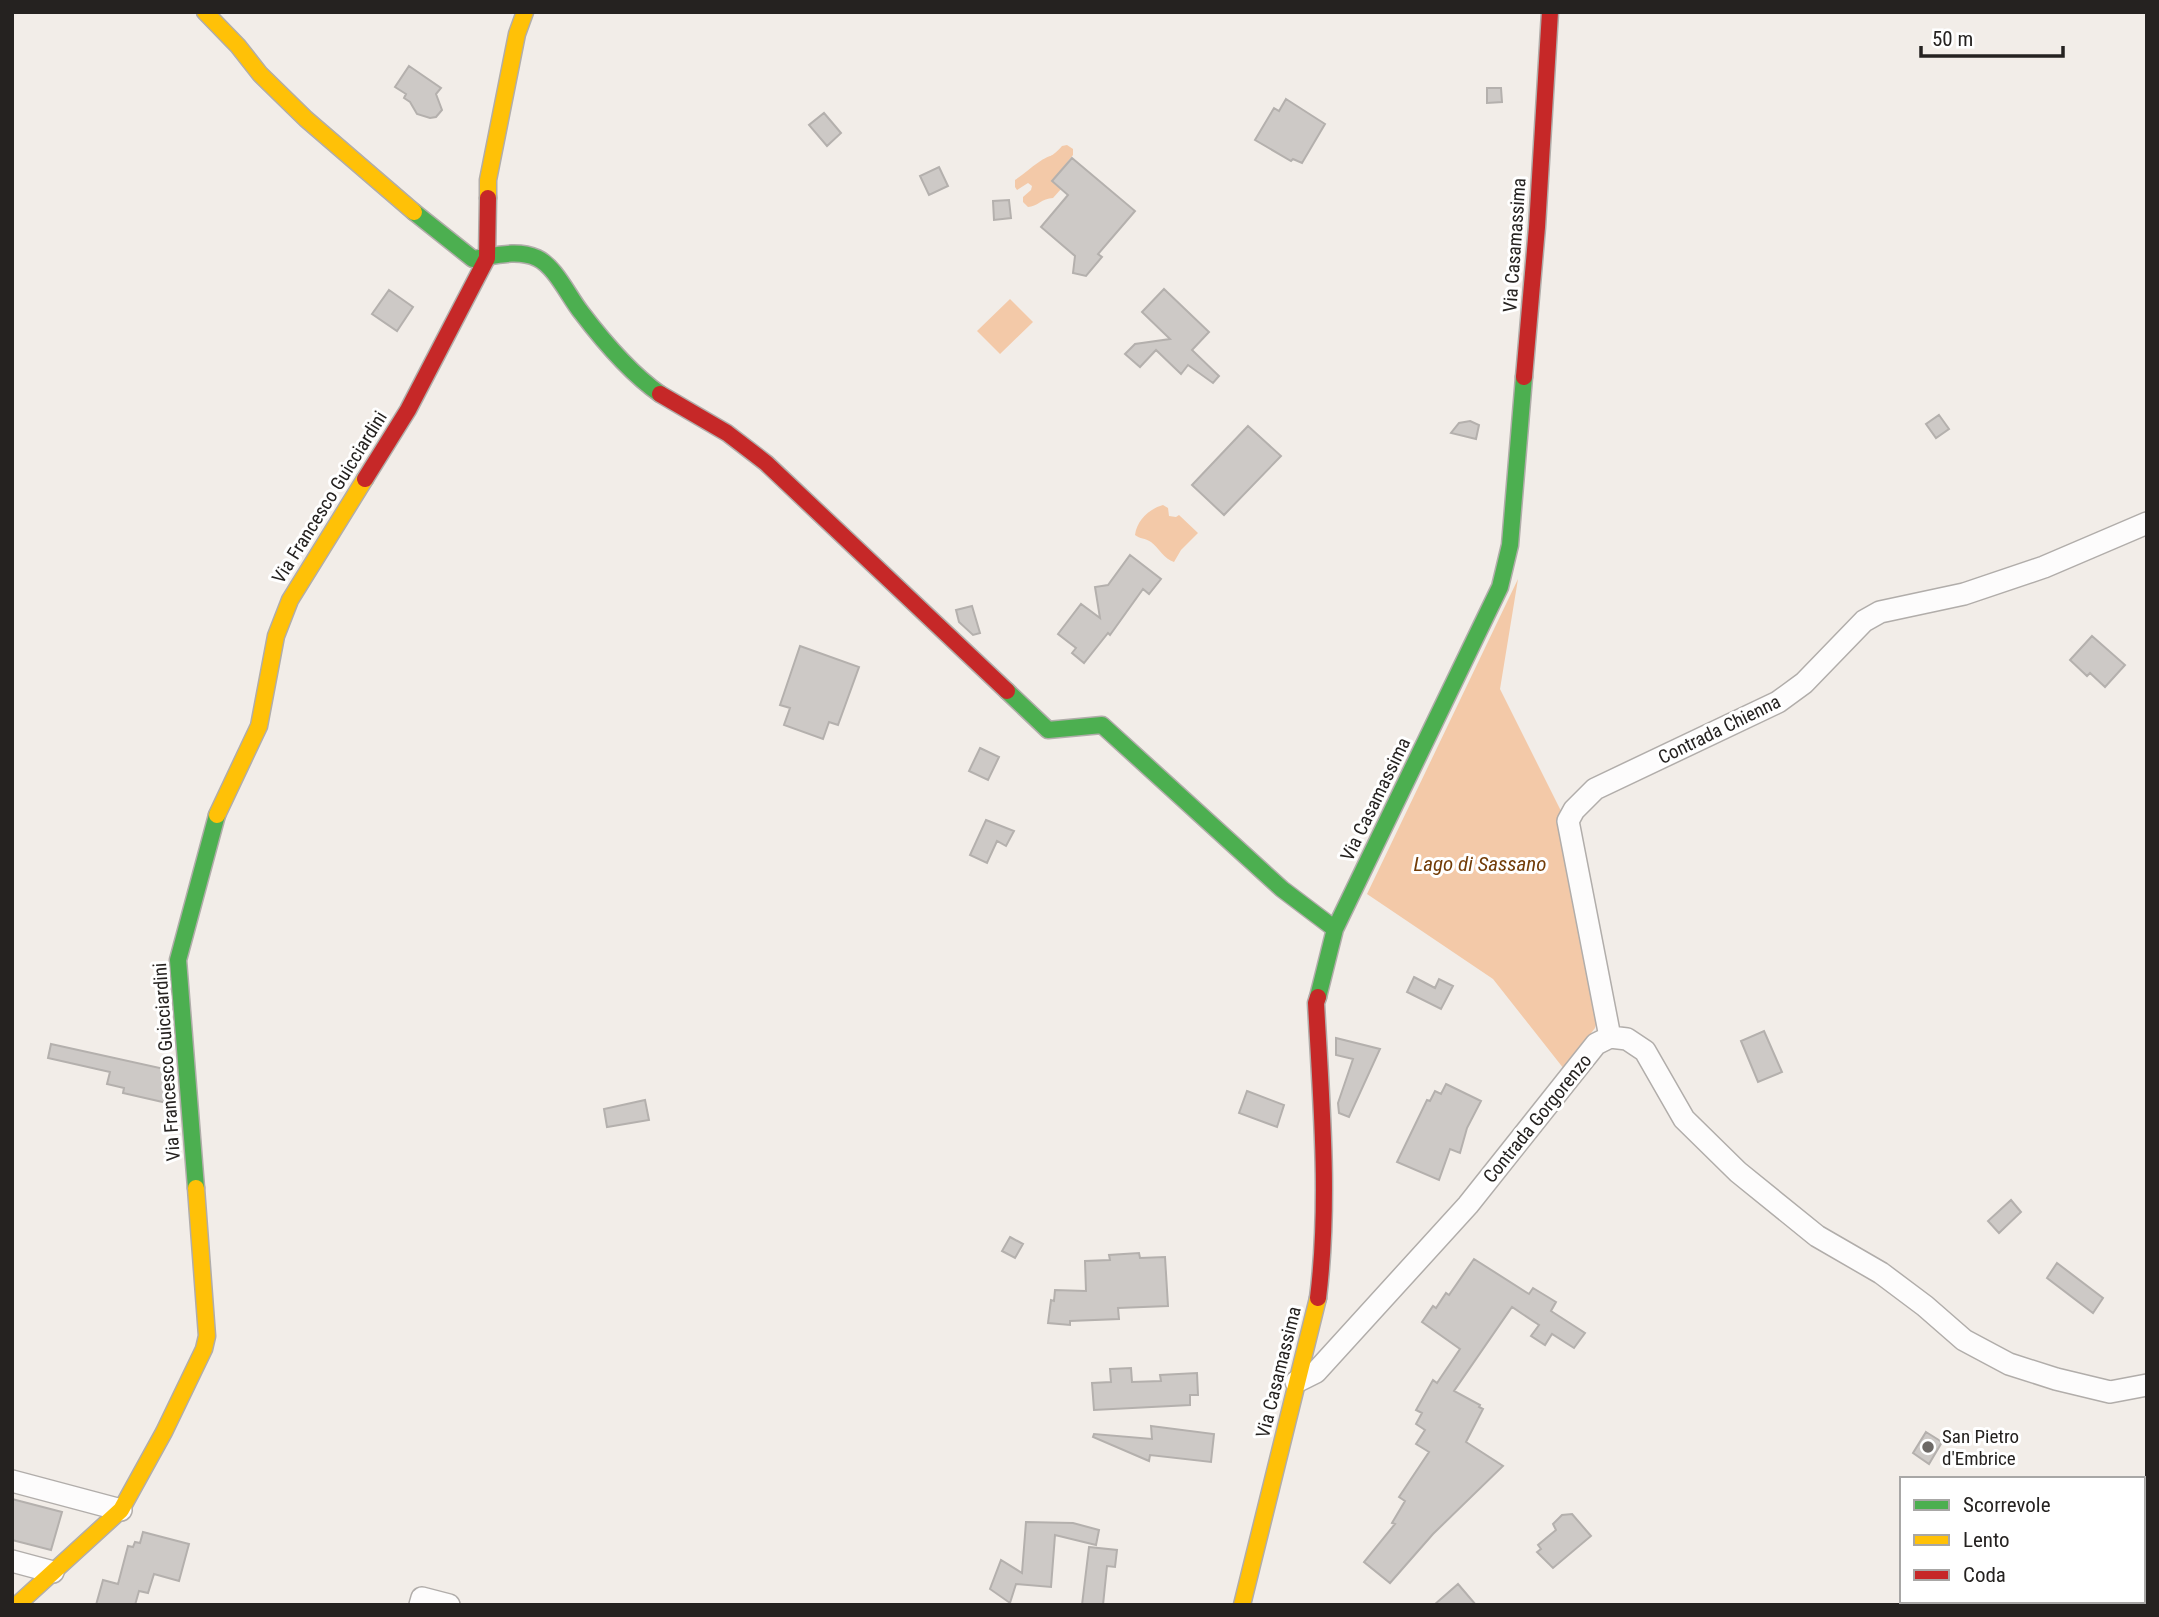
<svg xmlns="http://www.w3.org/2000/svg" width="2159" height="1617" font-family="'Roboto Condensed',sans-serif">
<rect width="100%" height="100%" fill="#f2ede8"/>
<!-- water -->
<path fill="#f3c9a8" d="M1067 145 1073 149V155L1052 181 1061 189 1053 198C1042 198 1037 207 1028 207L1023 202V197L1031 190 1032 186 1028 183 1017 190 1015 187V180C1024 174 1030 168 1039 162 1050 154 1051 159 1062 146Z
M1010 299 1033 322 1000 354 977 331Z
M1163 505 1168 508 1169 516 1176 517 1179 515 1198 533 1181 550 1174 562C1164 559 1159 548 1151 542 1145 538 1140 539 1135 535 1137 520 1149 509 1163 505Z
M1518 579 1500 689 1561 811 1599 1014 1595 1028 1564 1069 1493 979 1367 894Z"/>
<!-- building -->
<path fill="#cdc9c6" stroke="#b4b0ad" stroke-width="2" d="M409 66 441 88 436 94 442 110 436 117 430 118 417 114 410 102 404 98 406 94 395 87Z
M1487 88H1501L1502 102 1487 103Z
M1286 99 1325 124 1302 163 1293 159 1291 161 1255 140 1274 108 1279 111Z
M824 113 841 133 827 146 809 125Z
M1072 158 1135 211 1098 254 1102 257 1086 276 1073 273 1075 256 1041 227 1068 195 1052 181Z
M939 167 948 186 929 195 920 176Z
M1009 200 1011 218 994 220 993 201Z
M1164 289 1209 332 1192 350 1219 376 1213 383 1188 365 1181 374 1156 350 1140 367 1125 354 1135 344 1170 339 1142 312Z
M389 290 413 307 397 331 372 314Z
M1939 415 1949 429 1936 438 1926 424Z
M1470 421 1479 425 1476 439 1451 433 1459 423Z
M1248 426 1281 456 1224 515 1192 485Z
M1130 555 1161 579 1149 594 1143 589 1110 635 1108 633 1084 663 1072 653 1076 648 1058 634 1081 604 1100 618 1095 587 1108 585Z
M972 606 980 633 973 635 959 622 956 610Z
M2092 636 2125 665 2105 687 2090 673 2087 676 2070 660Z
M800 646 859 667 838 725 829 722 823 739 784 725 790 708 780 705Z
M980 748 999 757 988 780 969 771Z
M986 820 1014 831 1006 846 997 841 987 863 970 855Z
M1414 977 1435 988 1439 979 1453 986 1441 1009 1407 992Z
M1764 1031 1782 1072 1758 1082 1741 1041Z
M1336 1038 1380 1049 1349 1117 1339 1113 1338 1103 1353 1059 1336 1055Z
M51 1044 169 1070 170 1088 167 1103 123 1093 124 1088 107 1084 110 1072 48 1058Z
M1446 1084 1481 1101 1467 1128 1460 1153 1450 1149 1439 1180 1397 1162 1427 1100 1430 1101 1435 1091 1441 1094Z
M1247 1091 1284 1105 1277 1127 1239 1113Z
M645 1100 649 1120 607 1127 604 1109Z
M2011 1200 2021 1212 1999 1233 1988 1221Z
M1010 1237 1023 1244 1015 1258 1002 1251Z
M1139 1253 1140 1258 1165 1257 1168 1306 1118 1308 1119 1319 1070 1321V1325L1048 1323 1051 1300 1054 1301 1055 1290 1086 1291 1085 1261 1110 1260 1109 1255Z
M1474 1259 1529 1294 1533 1288 1556 1302 1551 1311 1585 1333 1574 1348 1552 1334 1545 1345 1531 1336 1539 1325 1512 1307 1454 1391 1480 1405 1479 1407 1483 1409 1466 1442 1503 1466 1433 1534 1390 1583 1364 1562 1395 1524 1392 1523 1405 1501 1399 1497 1429 1452 1416 1444 1425 1430 1416 1424 1422 1413 1416 1410 1433 1380 1437 1383 1460 1349 1422 1322 1433 1306 1436 1308 1446 1293 1449 1295Z
M2057 1263 2103 1298 2093 1313 2047 1278Z
M1131 1368 1132 1382 1161 1381 1160 1375 1197 1373 1198 1395H1190V1405L1094 1410 1092 1383 1111 1382 1110 1369Z
M1151 1426 1214 1434 1211 1462 1150 1455 1149 1461 1093 1437 1094 1434 1152 1439Z
M1926 1432 1942 1442 1929 1464 1913 1453Z
M12 1499 62 1512 51 1550 12 1540Z
M1572 1514 1591 1536 1553 1568 1537 1552 1541 1549 1538 1545 1556 1530 1553 1524 1562 1515Z
M1026 1522 1073 1523 1099 1530 1096 1545 1055 1535 1051 1587 1016 1584 1010 1603 990 1589 1001 1560 1022 1573Z
M143 1532 189 1544 179 1581 154 1574 148 1593 139 1591 135 1605H96L103 1580 118 1584 128 1546 133 1547 135 1542 140 1543Z
M1089 1547 1117 1550 1115 1567 1107 1566 1103 1605H1082Z
M1458 1584 1476 1605H1434Z"/>
<g fill="none" stroke-linecap="round" stroke-linejoin="round">
<!-- street casing -->
<g stroke="#b1adaa" stroke-width="24">
<path id="street" d="M1610 1037 1568 821 1574 810 1595 789 1778 702 1804 683 1864 621 1880 612 1964 594 2044 567 2147 523
M1296 1382 1316 1372 1468 1205 1596 1044 1610 1037 1627 1039 1645 1051 1684 1119 1738 1172 1817 1236 1881 1273 1925 1306 1964 1340 2009 1364 2056 1379 2110 1392 2147 1385
M12 1481 121 1510
M12 1561 53 1572
M420 1605 422 1598 449 1605"/>
</g>
<!-- fast casing -->
<g stroke="#b1adaa" stroke-width="19">
<path id="fast" d="M414 212 473 259C494 256 517 249 537 258 555 266 569 297 581 312 603 341 630 373 660 394
M1007 691 1048 730 1102 725 1282 889 1335 929
M1318 997 1335 929 1500 587 1510 545 1524 377
M196 1188 178 960 217 815"/>
</g>
<!-- slow casing -->
<g stroke="#b1adaa" stroke-width="19">
<path id="slow" d="M205 12 238 46 260 74 306 119 414 212
M488 198V180L517 34 525 12
M217 815 259 726 276 636 290 600 365 479
M17 1605 121 1510 164 1432 204 1349 207 1336 196 1188
M1242 1605 1318 1298"/>
</g>
<!-- jam casing -->
<g stroke="#b1adaa" stroke-width="19">
<path id="jam" d="M1524 377 1537 227 1550 12
M660 394 727 433 766 463 1007 691
M365 479 408 410 487 258 488 198
M1318 997 1316 1003C1321 1100 1330 1201 1318 1298"/>
</g>
<!-- street -->
<use href="#street" stroke="#fdfcfc" stroke-width="21"/>
<!-- fast -->
<use href="#fast" stroke="#4caf50" stroke-width="16"/>
<!-- slow -->
<use href="#slow" stroke="#ffc107" stroke-width="16"/>
<!-- jam -->
<use href="#jam" stroke="#c62828" stroke-width="16"/>
</g>
<!-- markers -->
<circle fill="#6d6966" stroke="#fff" stroke-width="2.5" cx="1928" cy="1447" r="7"/>
<g text-anchor="middle" stroke-width="6" stroke-linejoin="round" paint-order="stroke">
<!-- street labels -->
<g font-size="19" fill="#252220" stroke="#fff">
<text transform="translate(1514 245) rotate(-86)" y="7">Via Casamassima</text>
<text transform="translate(329 497) rotate(-58)" y="7">Via Francesco Guicciardini</text>
<text transform="translate(1719 729) rotate(-26)" y="7">Contrada Chienna</text>
<text transform="translate(1375 799) rotate(-64)" y="7">Via Casamassima</text>
<text transform="translate(166 1062) rotate(-94)" y="7">Via Francesco Guicciardini</text>
<text transform="translate(1537 1118) rotate(-51)" y="7">Contrada Gorgorenzo</text>
<text transform="translate(1278 1372) rotate(-76)" y="7">Via Casamassima</text>
</g>
<!-- poi labels -->
<g font-size="19" fill="#252220" stroke="#fff" text-anchor="start">
<text x="1942" y="1443">San Pietro<tspan x="1942" dy="22">d'Embrice</tspan></text>
</g>
<!-- water labels -->
<g font-size="21" font-style="italic" fill="#723c07" stroke="#fff">
<text x="1480" y="871">Lago di Sassano</text>
</g>
</g>
<!-- border -->
<rect width="2159" height="1617" fill="none" stroke="#252220" stroke-width="28"/>
<!-- legend -->
<rect x="1900" y="1477" width="245" height="126" fill="#ffffff" stroke="#a8a7a6" stroke-width="2"/>
<rect x="1914" y="1500" width="35" height="10" fill="#4caf50" stroke="#a8a7a6" stroke-width="2"/>
<text x="1963" y="1512" font-size="21" fill="#252220">Scorrevole</text>
<rect x="1914" y="1535" width="35" height="10" fill="#ffc107" stroke="#a8a7a6" stroke-width="2"/>
<text x="1963" y="1547" font-size="21" fill="#252220">Lento</text>
<rect x="1914" y="1570" width="35" height="10" fill="#c62828" stroke="#a8a7a6" stroke-width="2"/>
<text x="1963" y="1582" font-size="21" fill="#252220">Coda</text>
<!-- scale -->
<path d="M1921 46v10h142v-10" fill="none" stroke="#252220" stroke-width="3.5"/>
<text x="1932" y="46" font-size="21" fill="#252220" stroke="#ffffff" stroke-width="5" paint-order="stroke">50 m</text>
</svg>
